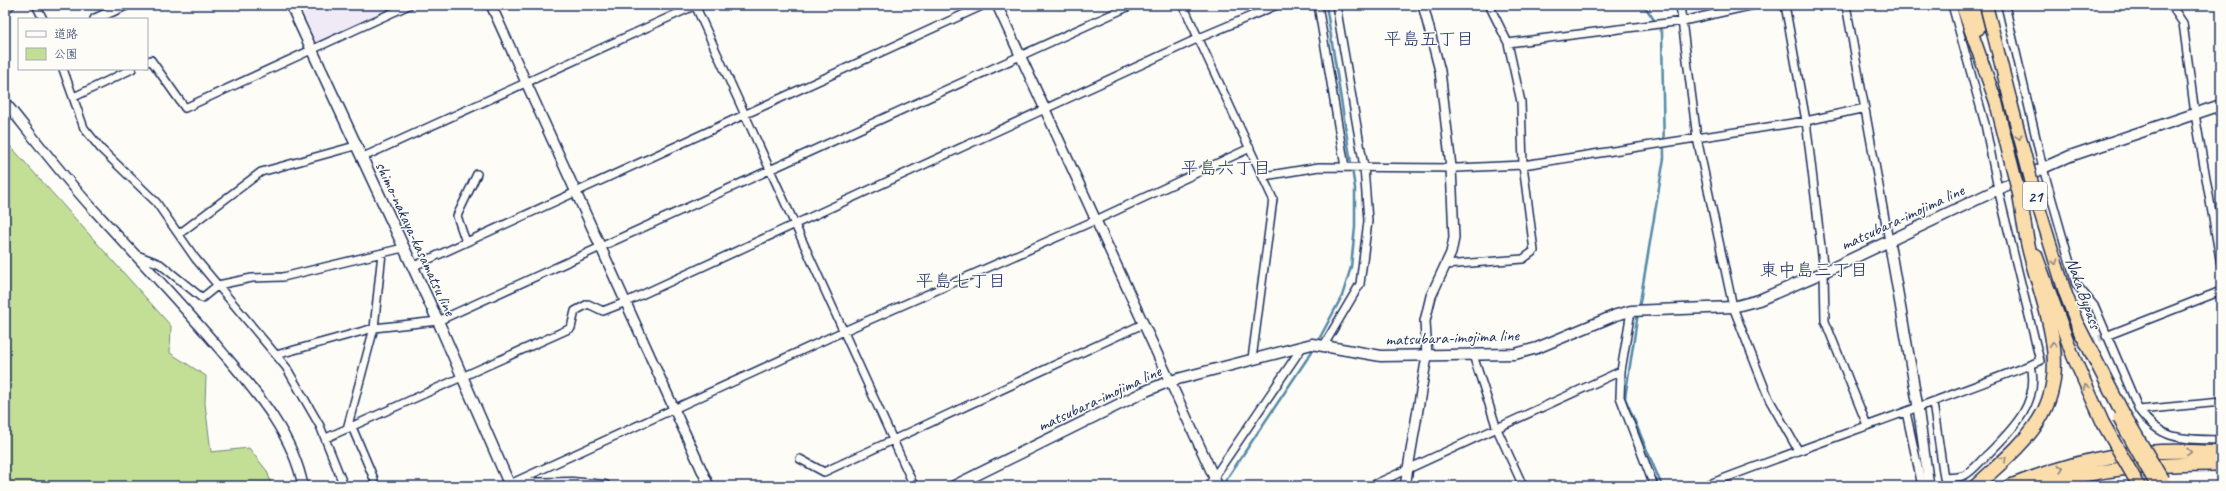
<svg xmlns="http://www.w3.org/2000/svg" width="2226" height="491" font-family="Caveat,'Klee One',sans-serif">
<rect width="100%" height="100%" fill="#fdfcf7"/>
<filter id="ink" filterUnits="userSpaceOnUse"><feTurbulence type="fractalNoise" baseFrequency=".025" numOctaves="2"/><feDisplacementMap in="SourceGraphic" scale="8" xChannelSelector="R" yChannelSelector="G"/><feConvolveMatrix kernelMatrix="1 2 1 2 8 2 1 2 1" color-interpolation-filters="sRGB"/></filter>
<g filter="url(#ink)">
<!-- built -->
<path fill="#efeaf6" d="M299 5H401L319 43 315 41Z"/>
<!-- green -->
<path fill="#c3df96" stroke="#6f877a" d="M5 140 171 326 170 353 206 376 205 404 211 452 249 448 267 471 272 486H5Z"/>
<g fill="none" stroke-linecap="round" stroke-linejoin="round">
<!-- stream -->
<path stroke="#548aa7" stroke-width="2.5" d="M1639 308 1664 158 1662 32 1644 5
M1638 313 1625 398 1662 486
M1317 343 1342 296 1351 267 1355 227V188L1326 5
M1224 483 1315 347"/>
<!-- minor-tunnel -->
<path stroke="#d0d3d8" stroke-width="7" stroke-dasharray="7 3.5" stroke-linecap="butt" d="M2040 361 2106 336"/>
<!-- minor casing -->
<g stroke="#1b2f5e" stroke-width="10">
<path id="minor" d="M36 5 43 19
M695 5 914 486
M1183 5 1273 199 1252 359
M1318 5 1345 167
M1680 5 1697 138 1733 307 1769 399 1798 450
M1785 5 1806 121 1824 272 1825 321 1867 425
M1846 5 1889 241
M2005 5 2043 168 2076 284 2095 307 2139 410C2162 442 2185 439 2221 440
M2171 5 2183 23 2195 114 2221 265
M5 10 11 5
M1508 43 1683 21 1754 5
M147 62 151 60 185 108 409 5
M63 69 84 128 101 149 156 202 195 258 286 367 320 426 344 486
M74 97 132 69
M361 158 696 5
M1264 176 1319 167 1457 168 1523 165 1806 121 1865 108
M179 234 261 172 355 146
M466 242 457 216 477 174
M137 255 160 264 202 298 218 285 252 278 283 277 403 248
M1445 265 1523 259 1534 251 1523 165 1521 102 1508 43 1489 5
M412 267 984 5
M1631 311 1621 371 1620 397 1654 486
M2106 336 2221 291
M1324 345 1360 284 1368 221 1364 167 1336 5
M276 355 374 328 438 321 1132 5
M1473 355 1497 429 1523 486
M1933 403 1944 478C1950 477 1960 478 1965 475 1974 470 1981 460 1988 454 2013 429 2040 403 2031 365
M2139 410 2221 402
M1906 412 1922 486
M352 427 374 479
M347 429 374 328 382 253
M326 438 571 328 575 311 588 304 603 311 626 302 1199 38 1277 5
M800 459 824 472 1143 324
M503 486 510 484 844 331 1096 220 1250 148
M1208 486 1303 346
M1371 486 1621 371
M1704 486C1816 443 1929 405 2040 361L1998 189 1985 124 1952 5"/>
</g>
<!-- tertiary casing -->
<g stroke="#1b2f5e" stroke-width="12">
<path id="tertiary" d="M491 5 709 486
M997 5 1218 486
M95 19 126 5
M5 102C34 138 62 175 93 209 137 257 181 303 223 353 256 392 293 434 303 486
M1889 241 1918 407 1929 486
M1405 486 1427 356 1425 321 1431 296 1451 253 1454 238 1451 167 1440 71 1423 5"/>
</g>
<!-- secondary casing -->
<g stroke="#1b2f5e" stroke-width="13">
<path id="secondary" d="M291 5 438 321 510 486
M510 484 572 483 605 486
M954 486 1146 391 1170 381 1312 344 1381 356 1515 354 1537 348 1616 315 1631 311 1733 307 1759 300 1824 272 2043 168 2070 156 2221 105"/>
</g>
<!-- trunk casing -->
<g stroke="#1b2f5e" stroke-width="15">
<path id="trunk" d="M1962 5 1996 102
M1972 5 1978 29
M1986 5 2010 99
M2036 255 2073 356 2103 423
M2065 292 2081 334"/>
</g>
<!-- motorway casing -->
<g stroke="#1b2f5e" stroke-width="16">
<path id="motorway" d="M2078 326 2122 412
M1976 486C1997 466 2023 446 2039 420 2073 366 2042 304 2029 249 2025 233 2023 215 2020 198
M2011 486C2086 456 2141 447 2221 453
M2042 486C2101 467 2160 464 2221 464"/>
</g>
<!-- minor -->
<use href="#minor" stroke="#fdfcf7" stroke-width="7"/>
<!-- tertiary -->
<use href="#tertiary" stroke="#fdfcf7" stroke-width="9"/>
<!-- secondary -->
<use href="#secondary" stroke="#fdfcf7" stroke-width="10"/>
<!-- trunk -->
<use href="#trunk" stroke="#fbddab" stroke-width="12"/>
<!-- motorway -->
<use href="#motorway" stroke="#fbddab" stroke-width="13"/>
<!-- trunk-bridge casing -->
<g stroke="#1b2f5e" stroke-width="15" stroke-linecap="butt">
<path id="trunk-bridge" d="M2010 99 2035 195 2065 292
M1996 102 2020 198
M2119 418 2155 482
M2103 423 2139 486"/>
</g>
<!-- motorway-bridge casing -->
<g stroke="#1b2f5e" stroke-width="16" stroke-linecap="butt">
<path id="motorway-bridge" d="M2122 412 2162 480"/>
</g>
<!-- trunk-bridge -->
<use href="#trunk-bridge" stroke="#fbddab" stroke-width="12"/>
<!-- motorway-bridge -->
<use href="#motorway-bridge" stroke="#fbddab" stroke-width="13"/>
</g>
<!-- one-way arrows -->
<defs><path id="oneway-chevron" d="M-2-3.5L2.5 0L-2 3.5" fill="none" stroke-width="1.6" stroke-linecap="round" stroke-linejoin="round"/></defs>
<g stroke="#8b8684">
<use href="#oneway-chevron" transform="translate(2019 137) rotate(75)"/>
<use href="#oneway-chevron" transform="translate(2055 262) rotate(71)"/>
<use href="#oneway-chevron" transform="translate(2053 345) rotate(-95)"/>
<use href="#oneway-chevron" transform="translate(2086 387) rotate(-114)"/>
<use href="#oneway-chevron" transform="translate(2189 452) rotate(2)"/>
<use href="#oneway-chevron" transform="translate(2004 459) rotate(-44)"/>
<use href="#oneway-chevron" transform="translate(2061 468) rotate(-17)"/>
</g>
</g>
<g text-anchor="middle" stroke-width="3" stroke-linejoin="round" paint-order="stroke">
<!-- shield labels -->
<rect fill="#fdfcf7" stroke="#5f6c8c" stroke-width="1" x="2023" y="182" width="24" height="28" rx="3"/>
<g font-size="16" font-weight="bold" fill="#1b2f5e">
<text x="2035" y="202">21</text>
</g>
<!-- street labels -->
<g font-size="17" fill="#1b2f5e" stroke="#fdfcf7">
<text transform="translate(1902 217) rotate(-25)" y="6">matsubara-imojima line</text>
<text transform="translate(416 238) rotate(65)" y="6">shimo-nakaya-kasamatsu line</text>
<text transform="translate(2084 293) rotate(70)" y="6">Naka Bypass</text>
<text transform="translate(1452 337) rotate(-2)" y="6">matsubara-imojima line</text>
<text transform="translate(1099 398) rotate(-25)" y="6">matsubara-imojima line</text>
</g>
<!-- neighbourhood labels -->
<g font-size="18" fill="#1b2f5e" stroke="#fdfcf7">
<text x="1429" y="45">平島五丁目</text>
<text x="1226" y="174">平島六丁目</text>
<text x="1814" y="276">東中島三丁目</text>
<text x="961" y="287">平島七丁目</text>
</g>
</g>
<!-- margin -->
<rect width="2226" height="491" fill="none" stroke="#fdfcf7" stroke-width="20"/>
<rect x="10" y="10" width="2206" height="471" fill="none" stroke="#1b2f5e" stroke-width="1.5" filter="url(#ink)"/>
<!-- legend -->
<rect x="18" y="18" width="130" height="52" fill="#fdfcf7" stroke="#a3aaba"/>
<rect x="26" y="31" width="20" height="6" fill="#fdfcf7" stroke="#a3aaba"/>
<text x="54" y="38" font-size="12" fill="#1b2f5e">道路</text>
<rect x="26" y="48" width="20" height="12" fill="#c3df96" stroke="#a3aaba"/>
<text x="54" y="58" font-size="12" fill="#1b2f5e">公園</text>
</svg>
